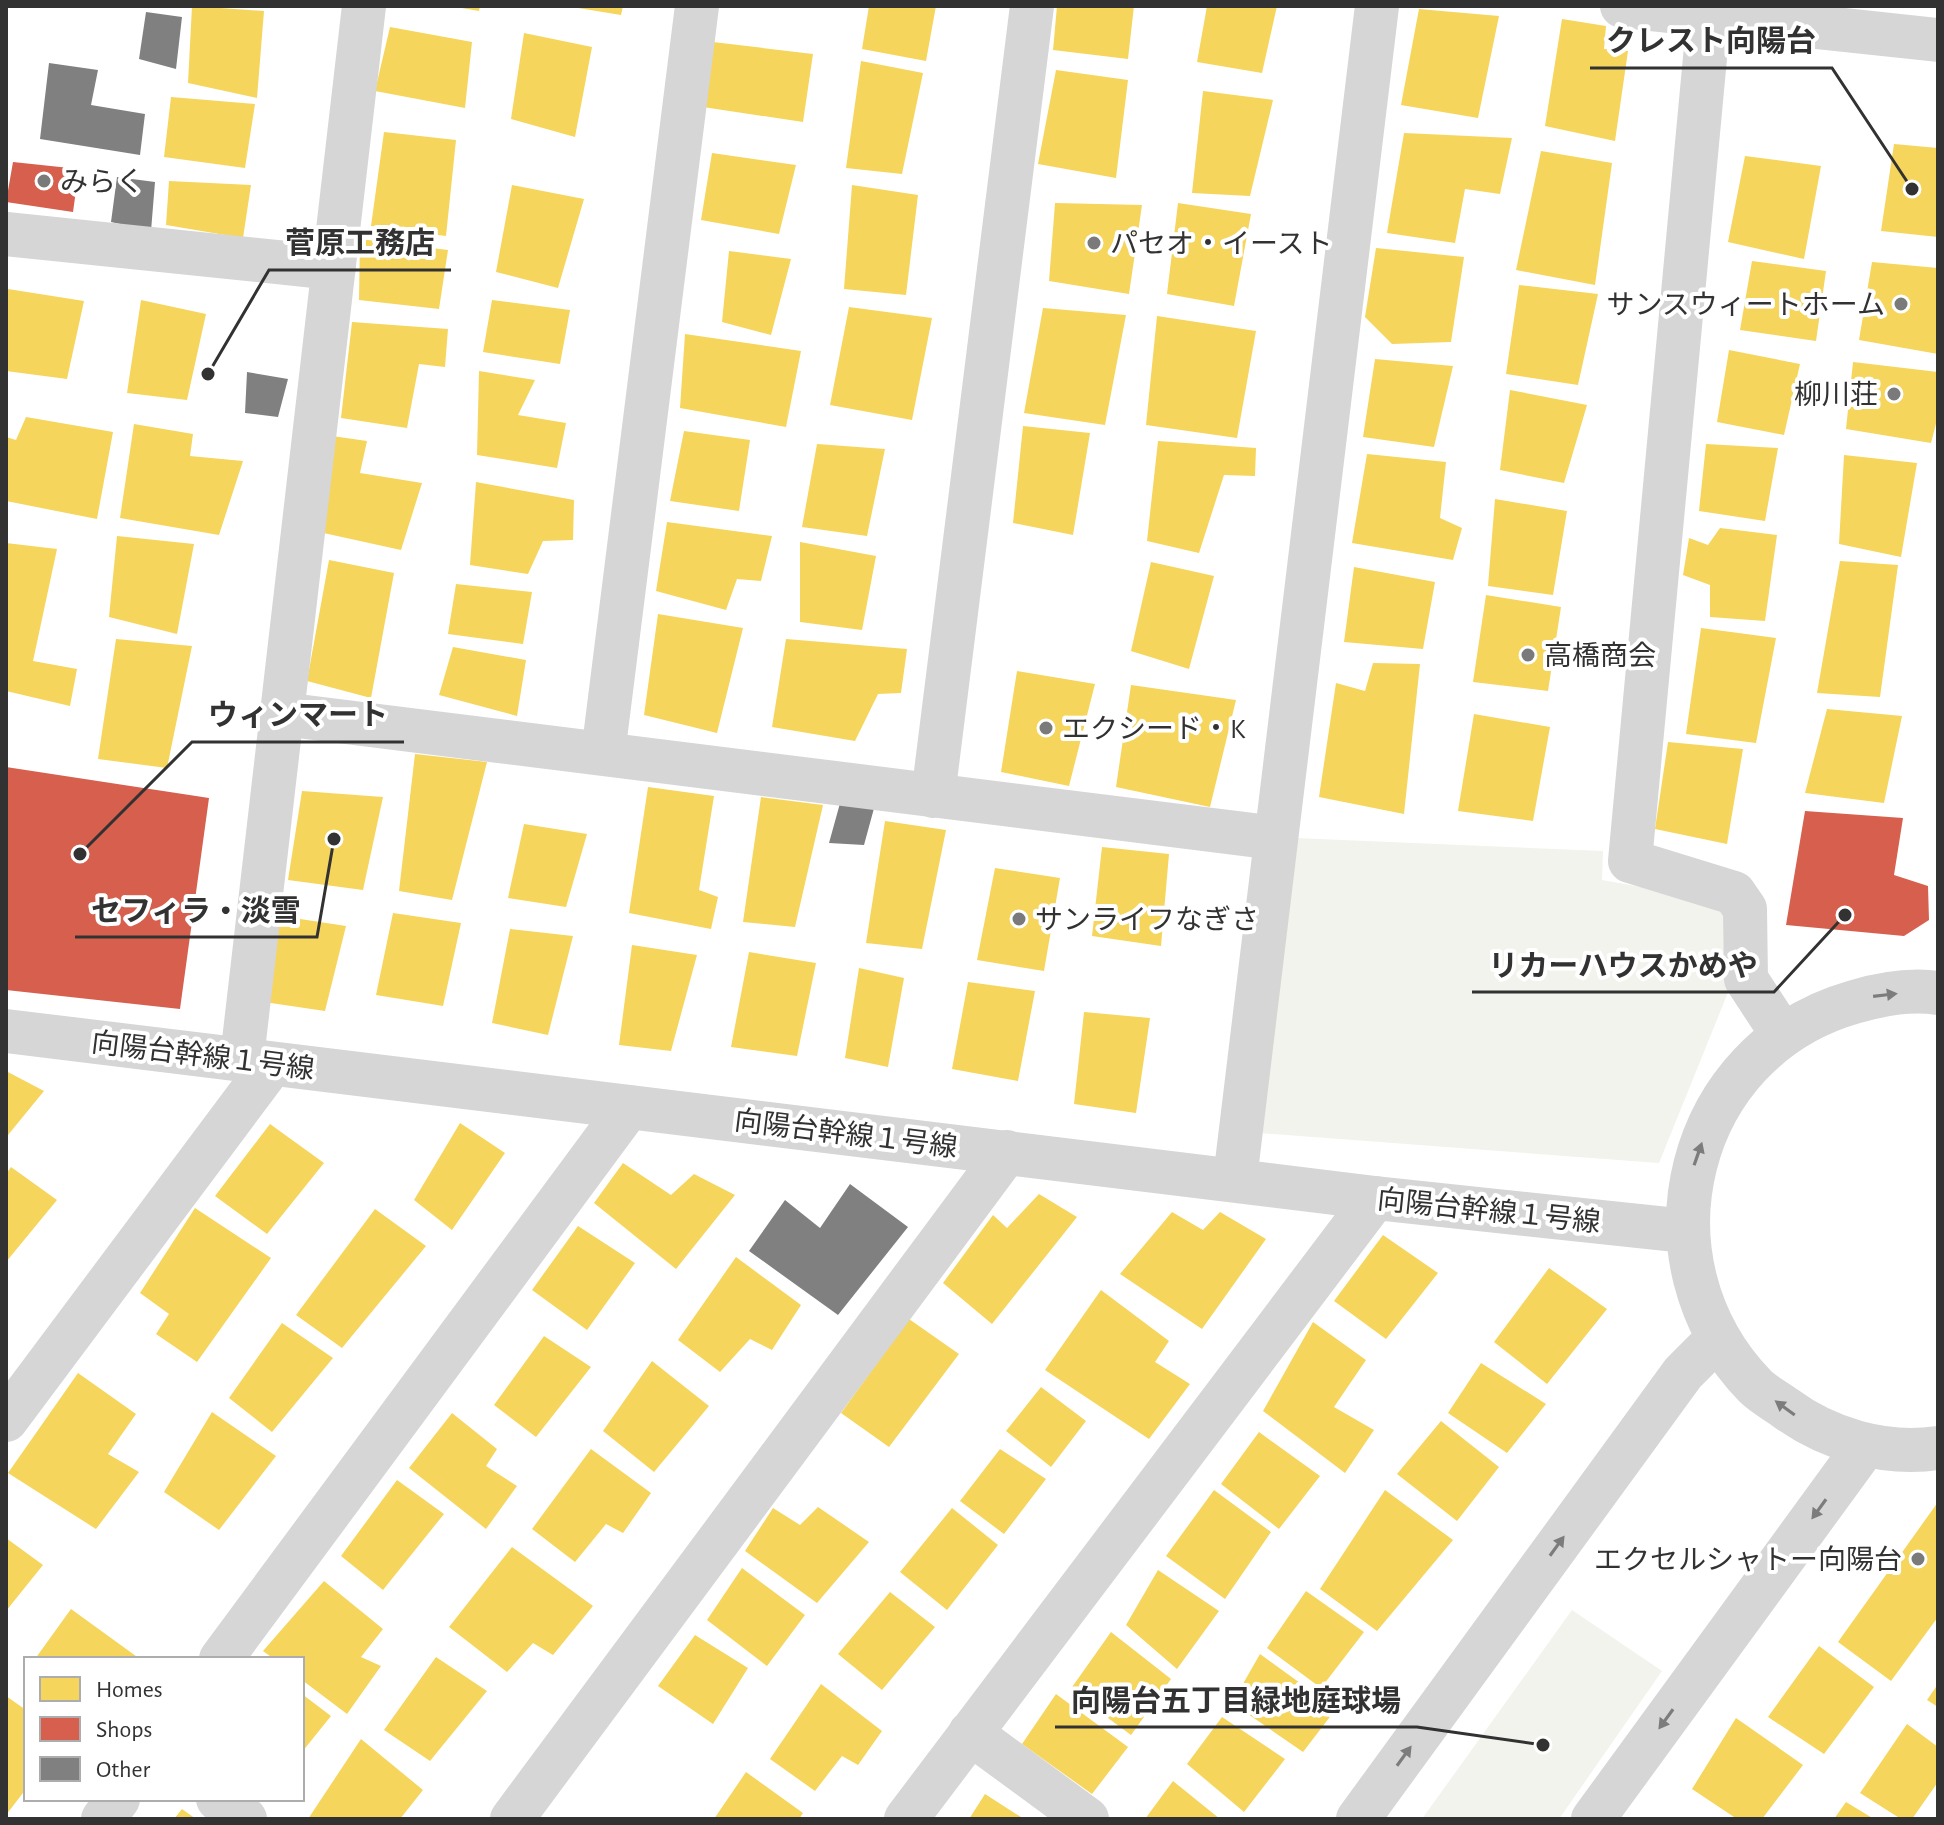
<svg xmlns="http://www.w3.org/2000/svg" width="1944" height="1825" font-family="'Alegreya Sans','Noto Sans JP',sans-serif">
<rect width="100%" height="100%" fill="#fff"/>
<!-- green -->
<path fill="#f2f3ed" d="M1295 838 1603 851 1602 880 1709 899 1733 912 1731 985 1659 1163 1259 1133Z
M1572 1610 1662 1671 1559 1819H1422Z"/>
<!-- homes -->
<path fill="#f6d55c" d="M192 6 264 11 257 98 188 83Z
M450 6H480L479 11Z
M566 6H623L621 15Z
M869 6H936L926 61 862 49Z
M1057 6H1134L1128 59 1053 50Z
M1207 6H1277L1262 73 1197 62Z
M1419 9 1499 16 1478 118 1401 105Z
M1562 19 1606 26 1604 49 1628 51 1615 141 1545 126Z
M390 27 472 42 465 108 375 91Z
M524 33 592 47 575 137 511 119Z
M713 42 813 54 803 122 703 107Z
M861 61 923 73 902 174 846 168Z
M1056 70 1128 80 1116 178 1038 164Z
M1203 91 1273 100 1250 196 1192 193Z
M171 97 255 104 245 168 164 157Z
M384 132 456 140 446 236 371 226Z
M1404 133 1512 138 1500 194 1465 189 1455 243 1387 233Z
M1894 144 1938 148V237L1881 231Z
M1541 151 1612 163 1595 285 1516 270Z
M712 153 796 165 779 234 701 220Z
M1745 156 1821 166 1804 259 1728 242Z
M169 181 251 185 243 238 166 225Z
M512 185 584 199 558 288 496 272Z
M852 185 918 195 906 295 844 289Z
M1055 203 1142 205 1129 294 1049 281Z
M1178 203 1251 214 1234 306 1167 294Z
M360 239 448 250 439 309 359 300Z
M1376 248 1464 257 1451 342 1392 344 1365 317Z
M729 251 791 259 771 335 722 322Z
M1752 261 1826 271 1816 341 1740 330Z
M1872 262 1938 268V354L1859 340Z
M1519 285 1598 294 1578 385 1506 374Z
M8 289 84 301 67 379 6 371Z
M141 300 206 314 187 400 127 393Z
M492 300 570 310 560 364 483 352Z
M849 307 932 318 912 420 830 405Z
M1043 308 1126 315 1105 425 1024 413Z
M1157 316 1256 331 1237 438 1146 425Z
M352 322 448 329 445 367 419 364 407 428 341 418Z
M685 334 801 351 786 427 680 408Z
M1729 350 1800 364 1784 435 1717 422Z
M1375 359 1453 366 1434 447 1363 437Z
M1853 362 1938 372V416L1931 443 1846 429Z
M479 371 535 380 518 415 566 423 557 468 477 455Z
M1510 390 1587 405 1564 483 1500 470Z
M26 417 113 432 97 519 6 501V437L16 440Z
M134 424 193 434 190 456 243 461 219 535 120 518Z
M1023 426 1090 433 1073 535 1013 523Z
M684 431 750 440 739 511 670 501Z
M332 436 367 441 360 473 422 483 401 550 319 532Z
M1158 441 1256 448 1255 476 1224 475 1199 553 1147 541Z
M817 444 885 449 867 536 802 527Z
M1706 444 1778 448 1765 521 1699 511Z
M1367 454 1446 462 1440 518 1462 528 1453 560 1352 543Z
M1844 455 1917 463 1901 557 1839 544Z
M476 482 574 500 573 540 543 541 528 574 470 565Z
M1495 499 1567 511 1553 595 1488 586Z
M667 522 772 536 761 581 737 579 726 610 656 591Z
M1720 528 1777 535 1765 621 1710 617V585L1683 575 1689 538 1708 545Z
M117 536 194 544 177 634 109 617Z
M800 542 876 556 862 630 800 622Z
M6 543 57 549 33 661 77 669 70 706 6 691Z
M329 560 394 573 371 698 307 681Z
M1840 561 1898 565 1880 697 1817 693Z
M1151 562 1214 576 1189 669 1131 651Z
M1354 567 1435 582 1423 649 1344 642Z
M456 584 532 592 523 644 448 634Z
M1486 595 1561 607 1548 691 1473 682Z
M658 614 743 628 717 733 644 715Z
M1701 628 1776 638 1756 743 1686 734Z
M116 639 192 646 167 768 98 759Z
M786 639 907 649 901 693 878 694 855 741 772 727Z
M453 647 526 660 517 716 439 695Z
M1373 663 1420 664 1404 814 1319 797 1336 683 1365 691Z
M1017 671 1095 684 1069 786 1001 772Z
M1131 685 1236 700 1210 807 1116 787Z
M1827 709 1902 716 1884 803 1805 793Z
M1474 714 1550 727 1533 821 1458 811Z
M1668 742 1743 749 1727 844 1655 829Z
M415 754 487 762 452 900 399 891Z
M648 787 714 796 699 890 718 897 711 929 629 913Z
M302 791 383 797 363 890 288 880Z
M761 797 823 805 795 927 743 922Z
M885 821 946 830 922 949 866 943Z
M524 824 587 834 566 907 508 898Z
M1102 847 1169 854 1161 946 1092 936Z
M995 868 1060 878 1044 971 977 960Z
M393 913 461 923 443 1006 376 995Z
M274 915 346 926 325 1011 264 1002Z
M510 929 573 936 548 1035 492 1023Z
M632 945 697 955 671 1051 619 1045Z
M749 952 816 963 797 1056 731 1047Z
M859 968 904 978 888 1067 845 1058Z
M968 982 1035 991 1018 1081 952 1069Z
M1084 1012 1150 1018 1136 1113 1074 1104Z
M6 1071 44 1091 8 1135 6 1134Z
M460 1123 505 1153 452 1230 414 1200Z
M270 1124 324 1163 267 1234 215 1196Z
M623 1163 671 1195 694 1174 735 1195 676 1269 594 1203Z
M11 1167 57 1200 6 1262V1174Z
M1039 1194 1077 1217 992 1324 943 1283 993 1215 1007 1228Z
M195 1208 271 1258 197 1362 156 1334 169 1314 140 1293Z
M375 1209 426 1246 342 1348 296 1315Z
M1172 1212 1203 1230 1220 1212 1266 1239 1202 1329 1120 1274Z
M578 1226 635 1263 587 1330 532 1290Z
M1383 1235 1438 1273 1386 1339 1334 1301Z
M736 1257 801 1305 772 1350 750 1339 720 1372 678 1340Z
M1549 1268 1607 1309 1547 1384 1494 1342Z
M1101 1290 1169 1341 1155 1362 1190 1384 1149 1439 1045 1370Z
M909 1319 959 1354 889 1447 841 1413Z
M1313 1322 1366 1360 1334 1407 1374 1430 1345 1473 1263 1411Z
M282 1323 333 1358 272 1432 229 1398Z
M544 1336 591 1367 536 1437 494 1405Z
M652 1361 709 1406 654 1472 603 1431Z
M1481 1363 1546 1404 1507 1453 1448 1413Z
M78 1373 136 1414 108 1454 139 1472 96 1529 8 1473Z
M1041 1387 1086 1421 1051 1467 1006 1431Z
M212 1412 276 1456 219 1530 164 1492Z
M452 1413 497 1449 486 1466 517 1486 486 1529 409 1468Z
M1441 1421 1499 1467 1457 1521 1397 1474Z
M1259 1432 1320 1476 1279 1529 1221 1484Z
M591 1449 651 1493 623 1533 606 1524 575 1562 532 1529Z
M1000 1449 1046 1479 1004 1534 960 1501Z
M397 1480 444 1514 383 1590 341 1556Z
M1214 1490 1271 1532 1225 1599 1166 1556Z
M1385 1490 1453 1540 1377 1631 1320 1589Z
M1938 1502V1617L1891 1681 1838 1642Z
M818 1507 869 1542 817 1603 745 1551 773 1508 800 1525Z
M952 1508 998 1545 947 1610 900 1572Z
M6 1538 43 1565 6 1611Z
M512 1547 593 1606 553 1655 533 1643 507 1672 449 1627Z
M742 1568 805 1615 767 1666 707 1620Z
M1158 1570 1219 1611 1177 1669 1126 1625Z
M324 1581 383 1629 361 1657 381 1666 347 1714 302 1680V1659H274L263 1651Z
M1306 1591 1364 1632 1321 1688 1267 1648Z
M890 1592 935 1627 882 1690 838 1654Z
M71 1609 140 1659H35Z
M1111 1632 1171 1679 1131 1735 1070 1690Z
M695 1635 748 1668 713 1724 658 1686Z
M1819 1646 1874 1687 1824 1754 1768 1717Z
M1260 1654 1336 1709 1303 1752 1232 1703Z
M436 1657 487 1691 430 1761 384 1730Z
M821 1684 882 1731 858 1765 842 1756 815 1791 770 1759Z
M1938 1684V1707L1927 1700Z
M302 1694 331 1716 302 1752Z
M1056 1694 1128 1747 1092 1794 1022 1744Z
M6 1696 26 1710V1789L6 1815Z
M1222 1717 1285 1759 1244 1812 1187 1764Z
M1736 1718 1803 1765 1762 1819H1737L1692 1789Z
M1907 1724 1938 1747V1782L1912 1819H1901L1860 1793Z
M361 1739 423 1790 400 1819H308Z
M746 1772 803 1813 799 1819H714Z
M1173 1781 1220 1819H1145Z
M985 1794 1024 1819H969Z
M1846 1802 1874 1819H1834Z
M182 1809 196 1819H174Z"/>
<!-- shops -->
<path fill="#d6604d" d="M13 162 79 169 73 212 6 202Z
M6 767 209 798 180 1009 6 990Z
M1805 811 1903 818 1894 875 1928 886 1929 920 1904 936 1786 925Z"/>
<!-- building -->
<path fill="#808080" d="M146 12 182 17 176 69 139 59Z
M49 63 98 70 91 105 145 114 140 155 40 139Z
M117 177 155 182 151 231 111 222Z
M247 372 288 379 278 417 245 413Z
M842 796 876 801 864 845 829 843Z
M850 1184 908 1227 838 1315 749 1251 785 1200 820 1228Z"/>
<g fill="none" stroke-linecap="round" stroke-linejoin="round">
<!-- minor -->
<path stroke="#d6d6d6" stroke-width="44" d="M1622 6 1938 40
M1709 15 1630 861 1734 893 1745 909 1746 979 1782 1034
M6 234 334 268
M282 714 1276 838
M603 754 697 6
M933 796 1032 6
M1938 993C1910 989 1881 994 1854 1002 1685 1050 1633 1260 1755 1386 1763 1394 1774 1400 1784 1407 1827 1439 1884 1456 1938 1448
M242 1058 364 6
M1235 1179 1377 6
M6 1420 272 1064
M221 1659 629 1107
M970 1733 1087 1819
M218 1799 245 1819
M103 1819 118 1799
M512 1819 1007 1152
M906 1819 1375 1198
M1358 1819 1683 1373 1718 1338
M1593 1819 1865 1446"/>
<!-- tertiary -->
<path stroke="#d6d6d6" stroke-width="44" d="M6 1031 1375 1198 1686 1231"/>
</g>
<!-- one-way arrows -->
<defs><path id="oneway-solid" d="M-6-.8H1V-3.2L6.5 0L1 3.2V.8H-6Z" transform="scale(2)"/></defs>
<g fill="#7c7c7c">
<use href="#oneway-solid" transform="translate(1885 995) rotate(-7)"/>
<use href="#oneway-solid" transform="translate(1698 1154) rotate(-71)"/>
<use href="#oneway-solid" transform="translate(1785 1408) rotate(-144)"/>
<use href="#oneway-solid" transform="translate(1819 1509) rotate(126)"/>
<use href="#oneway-solid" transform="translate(1557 1546) rotate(-54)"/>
<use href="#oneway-solid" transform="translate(1666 1719) rotate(126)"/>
<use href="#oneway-solid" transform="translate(1404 1756) rotate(-54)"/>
</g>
<!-- markers -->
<g fill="#7a7a7a" stroke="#fff" stroke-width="3">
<circle cx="44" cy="181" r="8"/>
<circle cx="1094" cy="243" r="8"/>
<circle cx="1901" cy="304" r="8"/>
<circle cx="1894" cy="394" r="8"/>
<circle cx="1528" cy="655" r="8"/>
<circle cx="1046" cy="728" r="8"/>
<circle cx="1019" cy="919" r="8"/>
<circle cx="1918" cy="1559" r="8"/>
</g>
<g text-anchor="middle" stroke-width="8" stroke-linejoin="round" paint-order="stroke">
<!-- poi labels -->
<g font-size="28" fill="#323232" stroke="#fff" text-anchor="start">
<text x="60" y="191">みらく</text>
<text x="1110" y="253">パセオ・イースト</text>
<text x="1885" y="314" text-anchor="end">サンスウィートホーム</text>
<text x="1878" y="404" text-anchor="end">柳川荘</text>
<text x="1544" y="665">高橋商会</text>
<text x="1062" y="738">エクシード・K</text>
<text x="1035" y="929">サンライフなぎさ</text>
<text x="1902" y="1569" text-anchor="end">エクセルシャトー向陽台</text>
</g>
<!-- street labels -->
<g font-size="28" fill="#323232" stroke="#fff">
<text transform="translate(203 1055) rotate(7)" y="10">向陽台幹線１号線</text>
<text transform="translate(846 1133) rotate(7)" y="10">向陽台幹線１号線</text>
<text transform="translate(1489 1210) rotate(6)" y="10">向陽台幹線１号線</text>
</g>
</g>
<!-- callouts -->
<path fill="none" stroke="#323232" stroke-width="3" d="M1912 189L1832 68H1590M208 374L269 270H451M80 854L192 742H404M334 839L317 937H75M1845 915L1774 992H1472M1543 1745L1417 1727H1055"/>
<g fill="#323232" stroke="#fff" stroke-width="3">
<circle cx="1912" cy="189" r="8"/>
<circle cx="208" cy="374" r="8"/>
<circle cx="80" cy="854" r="8"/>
<circle cx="334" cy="839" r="8"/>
<circle cx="1845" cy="915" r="8"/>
<circle cx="1543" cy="1745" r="8"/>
</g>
<g font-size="30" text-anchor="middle" font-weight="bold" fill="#323232" stroke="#fff" stroke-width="8" stroke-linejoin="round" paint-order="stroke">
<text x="1711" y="51">クレスト向陽台</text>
<text x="360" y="253">菅原工務店</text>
<text x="298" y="725">ウィンマート</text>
<text x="196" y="921">セフィラ・淡雪</text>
<text x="1623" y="976">リカーハウスかめや</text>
<text x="1236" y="1711">向陽台五丁目緑地庭球場</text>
</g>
<!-- border -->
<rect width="1944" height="1825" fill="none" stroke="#323232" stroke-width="16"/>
<!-- legend -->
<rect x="24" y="1657" width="280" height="144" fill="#ffffff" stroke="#adadad" stroke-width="2"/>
<rect x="40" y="1677" width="40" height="24" fill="#f6d55c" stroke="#adadad" stroke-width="2"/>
<text x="96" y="1697" font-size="24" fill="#323232">Homes</text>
<rect x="40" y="1717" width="40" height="24" fill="#d6604d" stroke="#adadad" stroke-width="2"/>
<text x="96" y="1737" font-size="24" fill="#323232">Shops</text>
<rect x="40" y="1757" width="40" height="24" fill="#808080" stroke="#adadad" stroke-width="2"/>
<text x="96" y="1777" font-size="24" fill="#323232">Other</text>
</svg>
